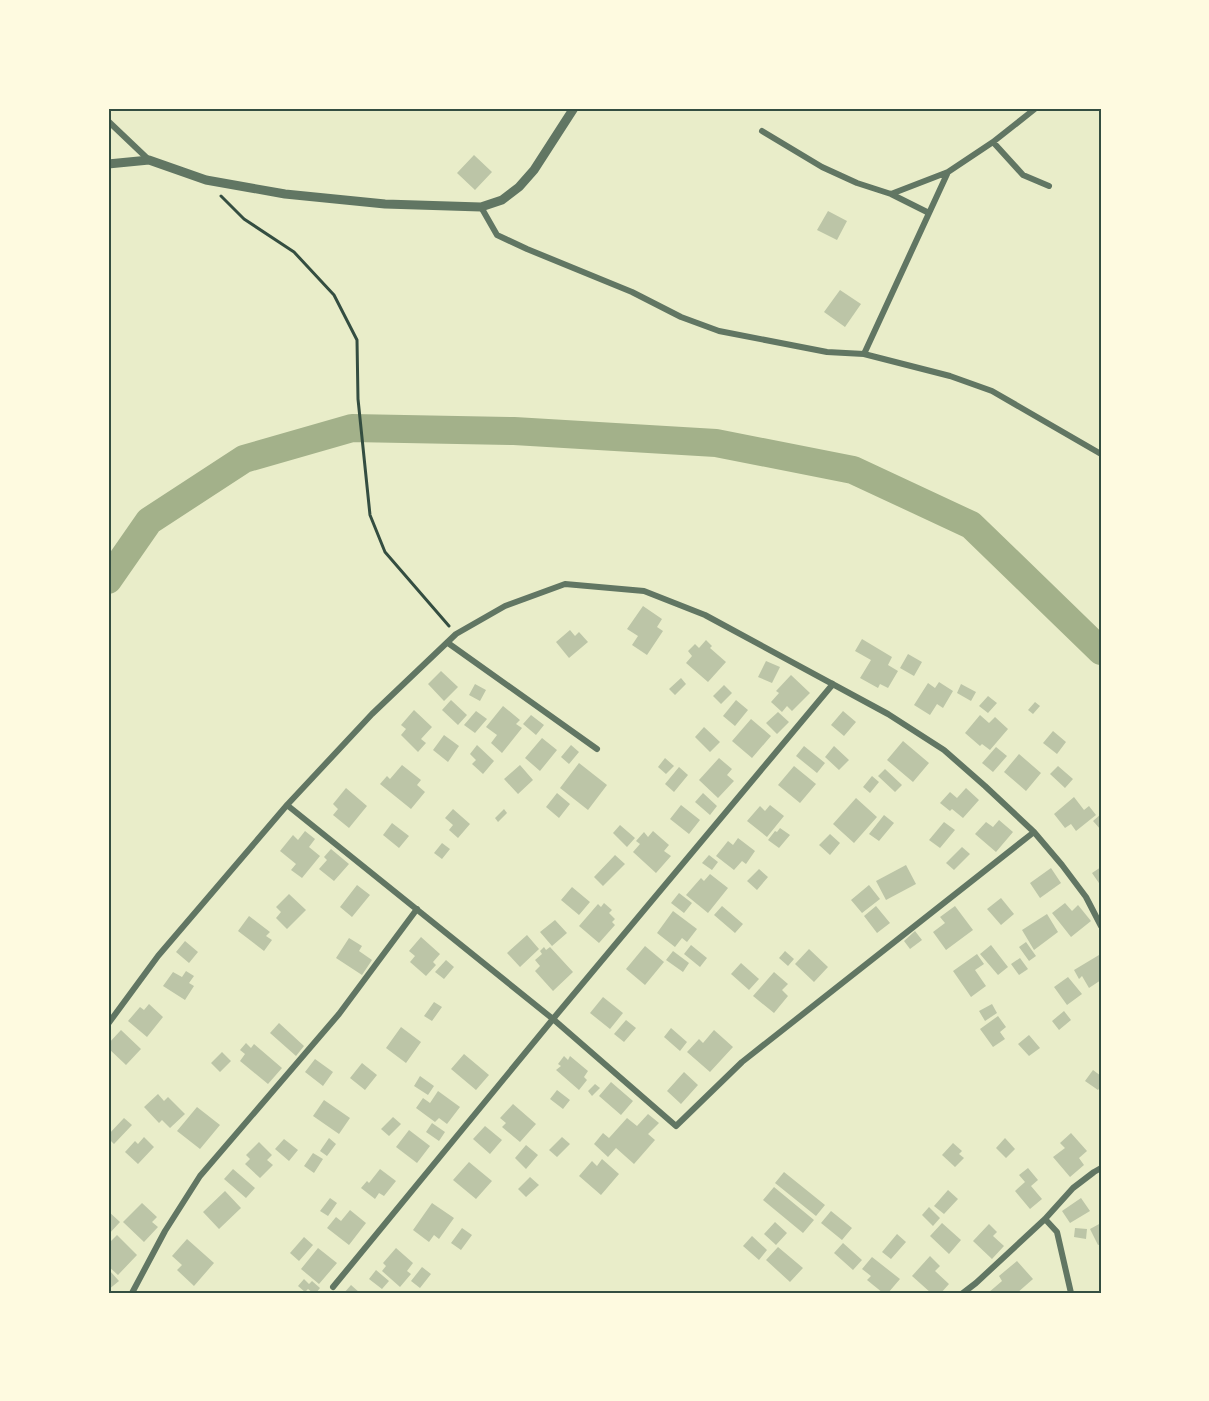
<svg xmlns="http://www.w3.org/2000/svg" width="1209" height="1401" font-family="Ubuntu,sans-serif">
<rect width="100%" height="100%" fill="#e9edc9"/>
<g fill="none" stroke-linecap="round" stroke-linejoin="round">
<!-- river -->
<path stroke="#a3b18a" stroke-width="28" d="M108 580 149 521 244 459 352 428 514 431 716 443 853 470 971 525 1101 651"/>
</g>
<!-- building -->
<path fill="#bcc5a7" d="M474 155 492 172 475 190 457 173Z
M828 211 847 221 837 240 817 230Z
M840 290 861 304 845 327 824 312Z
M643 606 662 619 657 627 663 631 647 655 632 645 638 636 627 629Z
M570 630 575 636 579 632 588 642 569 658 556 642Z
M862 639 892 657 888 665 898 671 888 688 880 684 878 688 860 678 871 660 855 651Z
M706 640 712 646 710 648 726 662 708 682 686 663 692 656 688 651 695 644 699 648Z
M908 654 922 662 914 676 900 668Z
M766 661 780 667 772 683 758 677Z
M441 671 458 687 444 701 428 684Z
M791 675 810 693 792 711 787 706 782 712 771 702 779 693 776 691Z
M681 678 686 684 675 695 669 689Z
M939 682 953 691 943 708 937 704 930 715 914 705 928 683 935 688Z
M475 684 486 690 480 701 469 695Z
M961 684 976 692 971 701 957 693Z
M724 685 732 693 721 704 713 696Z
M988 696 997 703 988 713 979 706Z
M451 700 467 715 458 725 442 710Z
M736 700 748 710 735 726 723 716Z
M1035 702 1040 706 1033 714 1028 710Z
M503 706 520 720 516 724 522 728 502 753 491 743 497 735 486 727Z
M414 710 432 727 421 739 426 743 418 752 401 735 406 729 401 725Z
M476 711 487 719 475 733 464 725Z
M843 711 856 722 844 736 831 725Z
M778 712 789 722 777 734 766 723Z
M531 715 544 725 536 735 523 724Z
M980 715 989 723 995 717 1008 729 990 750 982 744 980 746 965 733Z
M751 719 771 736 752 758 732 741Z
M704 727 720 742 710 752 695 737Z
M1053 731 1066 742 1057 754 1043 743Z
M444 735 459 746 448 762 433 750Z
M542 738 557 750 540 771 525 758Z
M903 741 929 763 913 782 887 760Z
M477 745 494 761 483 774 472 764 476 760 470 754Z
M571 745 579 752 569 764 561 757Z
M804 746 825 763 817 773 796 756Z
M834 746 849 760 839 770 825 757Z
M996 747 1007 756 993 772 982 763Z
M1019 754 1041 773 1026 791 1004 772Z
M665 758 674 766 666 774 658 767Z
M719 758 732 769 727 775 734 781 718 798 699 780Z
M579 763 607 785 588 810 560 788Z
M402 765 421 780 417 785 425 792 411 809 380 784 387 776 390 779Z
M520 765 533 780 518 794 504 779Z
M794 766 816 784 800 803 778 785Z
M1058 766 1073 779 1065 788 1050 774Z
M679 767 688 775 674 792 665 784Z
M885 769 902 785 895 792 878 776Z
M872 776 879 782 870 793 863 787Z
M346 788 367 806 349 828 333 815 338 809 333 804Z
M966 788 979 800 963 818 952 809 950 811 940 803 950 792 957 798Z
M557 793 570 804 559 818 546 807Z
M703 793 717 806 710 815 695 802Z
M1074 797 1084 810 1089 806 1096 815 1076 831 1071 824 1065 828 1054 814Z
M856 798 877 817 854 843 833 824Z
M681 805 700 820 689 834 670 819Z
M770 805 784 816 767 837 747 821 760 806 765 811Z
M453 809 470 824 458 838 449 830 453 825 445 818Z
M504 809 507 813 498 822 495 818Z
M1101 814V830L1093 821Z
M884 815 894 823 879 841 869 834Z
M999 820 1013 832 996 852 975 834 986 822 993 827Z
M944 822 955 830 940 848 929 840Z
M392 823 409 836 399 848 383 835Z
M620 825 635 838 627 847 613 833Z
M780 828 790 835 779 848 768 840 775 831 777 832Z
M305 831 315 839 309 847 320 856 302 878 291 870 296 864 280 851 293 835 298 840Z
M653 831 669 845 664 851 671 856 656 873 633 852 640 844 636 841 644 832 648 837Z
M830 834 840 843 830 855 819 845Z
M738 838 755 851 746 864 742 861 734 870 716 856 728 841 733 845Z
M442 843 450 849 442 859 434 853Z
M962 847 970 854 954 870 946 863Z
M331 849 349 864 334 881 319 869 327 860 324 857Z
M615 855 625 864 603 886 594 877Z
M709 855 718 862 712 870 702 863Z
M906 865 916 884 886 900 876 881Z
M1101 867V886L1092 873Z
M1051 868 1061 883 1040 898 1030 883Z
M759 869 768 877 757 890 747 881Z
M710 874 728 888 708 913 686 895 701 878 704 881Z
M357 885 370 895 352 917 340 907Z
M869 885 880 899 862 913 851 900Z
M572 887 590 902 579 915 561 900Z
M679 893 692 903 684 913 671 903Z
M289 894 306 910 287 929 276 918 281 912 276 907Z
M1001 898 1014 914 1001 925 987 909Z
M604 903 612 910 609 913 615 919 612 922 615 925 599 943 579 926 598 904 601 907Z
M1065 903 1072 911 1078 905 1091 921 1071 937 1052 913Z
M722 906 743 924 735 933 714 915Z
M876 906 890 923 877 933 864 916Z
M955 906 973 930 946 950 933 932 945 923 940 917Z
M673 911 697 929 687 942 682 938 675 947 657 933Z
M1047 914 1058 932 1034 950 1022 930Z
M249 916 270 932 266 936 272 940 264 951 238 931Z
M555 920 567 933 552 946 540 932Z
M915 931 922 940 910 949 904 941Z
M527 935 539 949 520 967 507 953Z
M421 937 440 954 433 962 436 965 426 976 410 962 415 956 409 951Z
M349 938 362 946 359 951 372 960 362 975 336 958Z
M185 941 198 952 189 963 176 952Z
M1026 942 1036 956 1029 961 1019 947Z
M691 945 707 958 700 967 684 954Z
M991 945 1008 967 998 975 980 954Z
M645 946 664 962 645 985 626 969Z
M544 947 546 950 550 947 573 972 553 991 535 971 540 966 535 960 542 954 540 951Z
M809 949 828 967 814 982 795 964Z
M673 951 689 963 683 972 666 960Z
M785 951 794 959 788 966 779 958Z
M977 954 984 964 975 970 986 986 971 997 953 971Z
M1099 955 1101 960V980L1089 988 1082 976 1079 979 1074 970Z
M1020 958 1028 969 1019 975 1011 964Z
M446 960 454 967 444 979 435 972Z
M741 963 759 979 749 990 731 974Z
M186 971 194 976 189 983 194 986 185 1000 163 986 173 972 182 977Z
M774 972 788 984 782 990 788 996 774 1013 753 996Z
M1068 977 1082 994 1067 1005 1054 987Z
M603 997 623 1013 610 1029 590 1013Z
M434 1002 442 1007 432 1021 424 1016Z
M149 1004 163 1017 147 1037 128 1021 140 1007 144 1010Z
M992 1004 997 1013 985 1021 979 1011Z
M1064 1011 1071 1020 1059 1030 1052 1021Z
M998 1016 1006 1027 1000 1032 1005 1039 993 1047 980 1029Z
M626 1020 636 1028 624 1042 614 1034Z
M279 1023 304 1046 296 1056 270 1033Z
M401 1027 421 1042 406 1063 386 1048Z
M671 1028 687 1042 680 1051 664 1037Z
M121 1030 141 1049 126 1065 108 1048V1044Z
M714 1030 733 1047 710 1072 687 1052 699 1039 703 1043Z
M1029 1035 1040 1048 1029 1056 1018 1044Z
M246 1043 251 1048 254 1044 282 1068 268 1084 240 1061 245 1054 240 1050Z
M222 1052 231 1061 220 1072 211 1063Z
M464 1054 489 1075 476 1090 451 1069Z
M564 1056 568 1060 570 1056 588 1071 584 1077 587 1080 579 1090 556 1070 561 1066 558 1064Z
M315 1059 333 1072 323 1086 305 1072Z
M362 1063 377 1075 365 1090 350 1078Z
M1093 1070 1101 1076V1086L1098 1090 1085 1081Z
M684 1072 698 1085 681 1104 667 1091Z
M420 1076 434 1086 428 1095 414 1086Z
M611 1082 633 1101 621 1115 599 1096Z
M595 1084 600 1088 592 1096 588 1091Z
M557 1090 570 1100 563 1109 550 1099Z
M438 1091 460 1107 447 1124 439 1118 435 1122 416 1108 423 1098 430 1103Z
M158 1094 164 1101 168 1097 185 1114 170 1128 162 1120 159 1123 144 1107Z
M324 1100 350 1118 339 1134 313 1116Z
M513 1104 536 1124 520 1142 502 1127 506 1123 500 1118Z
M197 1107 220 1125 200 1149 177 1131Z
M648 1114 659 1123 648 1134 655 1140 634 1164 616 1148 608 1157 594 1144 603 1133 609 1138 627 1118 637 1126Z
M393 1117 401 1124 389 1136 381 1129Z
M124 1118 132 1125 114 1144 108 1138V1135Z
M432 1123 445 1132 439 1141 426 1132Z
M485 1126 502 1140 490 1154 473 1139Z
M409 1130 430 1146 417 1163 396 1147Z
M1071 1133 1087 1151 1079 1158 1084 1165 1070 1177 1053 1157 1065 1148 1060 1143Z
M144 1137 154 1147 138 1164 125 1152 135 1141 138 1144Z
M562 1137 570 1144 557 1157 549 1150Z
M329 1138 336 1144 327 1156 320 1151Z
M1005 1138 1015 1149 1006 1158 996 1148Z
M284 1139 298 1150 289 1161 275 1149Z
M259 1142 272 1155 267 1160 273 1165 260 1178 245 1164 250 1159 246 1155Z
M953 1143 962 1151 959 1154 964 1158 955 1167 942 1155Z
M526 1145 538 1155 526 1169 515 1158Z
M313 1153 323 1159 314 1173 304 1166Z
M602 1159 619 1174 601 1195 579 1176 592 1161 597 1166Z
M469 1162 492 1181 476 1199 453 1180Z
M1028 1168 1038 1180 1031 1186 1042 1199 1030 1209 1015 1191 1025 1182 1019 1175Z
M233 1169 255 1188 246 1198 224 1179Z
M380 1169 396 1181 384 1196 379 1193 375 1199 361 1188 367 1181 369 1183Z
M784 1172 825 1205 816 1216 775 1183Z
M530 1177 539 1185 526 1197 518 1189Z
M774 1187 814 1220 803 1233 763 1200Z
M948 1190 958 1199 944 1214 934 1206Z
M225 1191 241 1208 219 1229 203 1212Z
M330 1198 337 1203 328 1216 320 1211Z
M1081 1198 1090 1211 1070 1223 1062 1211Z
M142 1203 157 1217 152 1222 158 1227 144 1242 123 1222Z
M432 1203 454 1218 439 1239 434 1235 429 1242 413 1230Z
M929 1207 940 1218 933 1226 922 1215Z
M350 1210 366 1223 349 1245 327 1228 336 1217 341 1221Z
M108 1211 120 1222 108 1235Z
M831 1211 852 1228 842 1240 821 1223Z
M775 1222 787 1233 776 1245 764 1234Z
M942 1223 961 1240 949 1254 930 1236Z
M1101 1223V1244L1098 1245 1090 1229Z
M989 1224 997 1232 993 1236 1004 1246 992 1259 973 1241Z
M462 1228 472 1235 461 1250 451 1243Z
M1075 1228 1087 1229 1086 1239 1074 1237Z
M897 1234 906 1242 891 1259 882 1252Z
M117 1235 137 1255 118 1275 108 1266V1244Z
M752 1236 767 1250 759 1260 743 1246Z
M304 1237 313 1245 299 1261 290 1253Z
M187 1239 214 1263 194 1286 177 1270 182 1265 172 1256Z
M843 1243 862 1260 853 1270 834 1253Z
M778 1247 803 1268 790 1282 766 1260Z
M318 1248 337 1263 319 1284 301 1269Z
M396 1248 413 1263 407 1271 411 1274 400 1287 382 1271 386 1266 383 1263Z
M930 1256 940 1266 935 1271 949 1284 941 1293H931L912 1276Z
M872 1257 900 1279 888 1293H883L867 1280 871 1276 862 1269Z
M1017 1261 1033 1279 1017 1293H1013L1012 1291 1010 1293H988L1002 1281 999 1276Z
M422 1267 431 1274 420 1288 411 1281Z
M376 1270 389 1281 382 1289 369 1279Z
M110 1271 119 1281 108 1290V1273Z
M304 1279 309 1284 312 1281 320 1288 316 1293H313L308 1289 305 1292 298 1286Z
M351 1285 360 1293H344Z"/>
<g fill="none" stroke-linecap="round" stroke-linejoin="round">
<!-- path -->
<path stroke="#344e41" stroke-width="3" d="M221 196 244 219 294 252 334 295 357 340 358 399 370 515 385 552 449 626"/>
<!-- minor -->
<path stroke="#617663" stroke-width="6" d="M108 121 149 160
M762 131 822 167 857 183 891 194 948 172 993 142 1036 108
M993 142 1023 175 1049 186
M891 194 929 213
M481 207 497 235 527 249 632 292 681 317 719 331 827 352 864 354 950 376 992 391 1101 454
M864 354 948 172
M448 643 597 749
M287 805 553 1019 676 1126 742 1062 1034 832
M108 1024 158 956 287 805 372 714 456 634 505 606 565 584 644 591 705 615 888 714 944 750 985 786 1034 832 1062 865 1086 897 1101 926
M1045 1219 1057 1232 1071 1293
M333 1287 553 1019 833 684
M132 1293 165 1231 200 1176 339 1014 417 909
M963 1293 976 1283 1045 1219 1073 1188 1094 1172 1101 1168"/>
<!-- tertiary -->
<path stroke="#617663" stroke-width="9" d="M108 164 149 160 206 180 285 194 385 204 481 207 502 200 519 187 534 170 574 108"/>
</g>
<!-- border -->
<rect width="1209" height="1401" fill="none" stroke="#fefae0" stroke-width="219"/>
<rect x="110" y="110" width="990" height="1182" fill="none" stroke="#344e41" stroke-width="2"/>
</svg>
